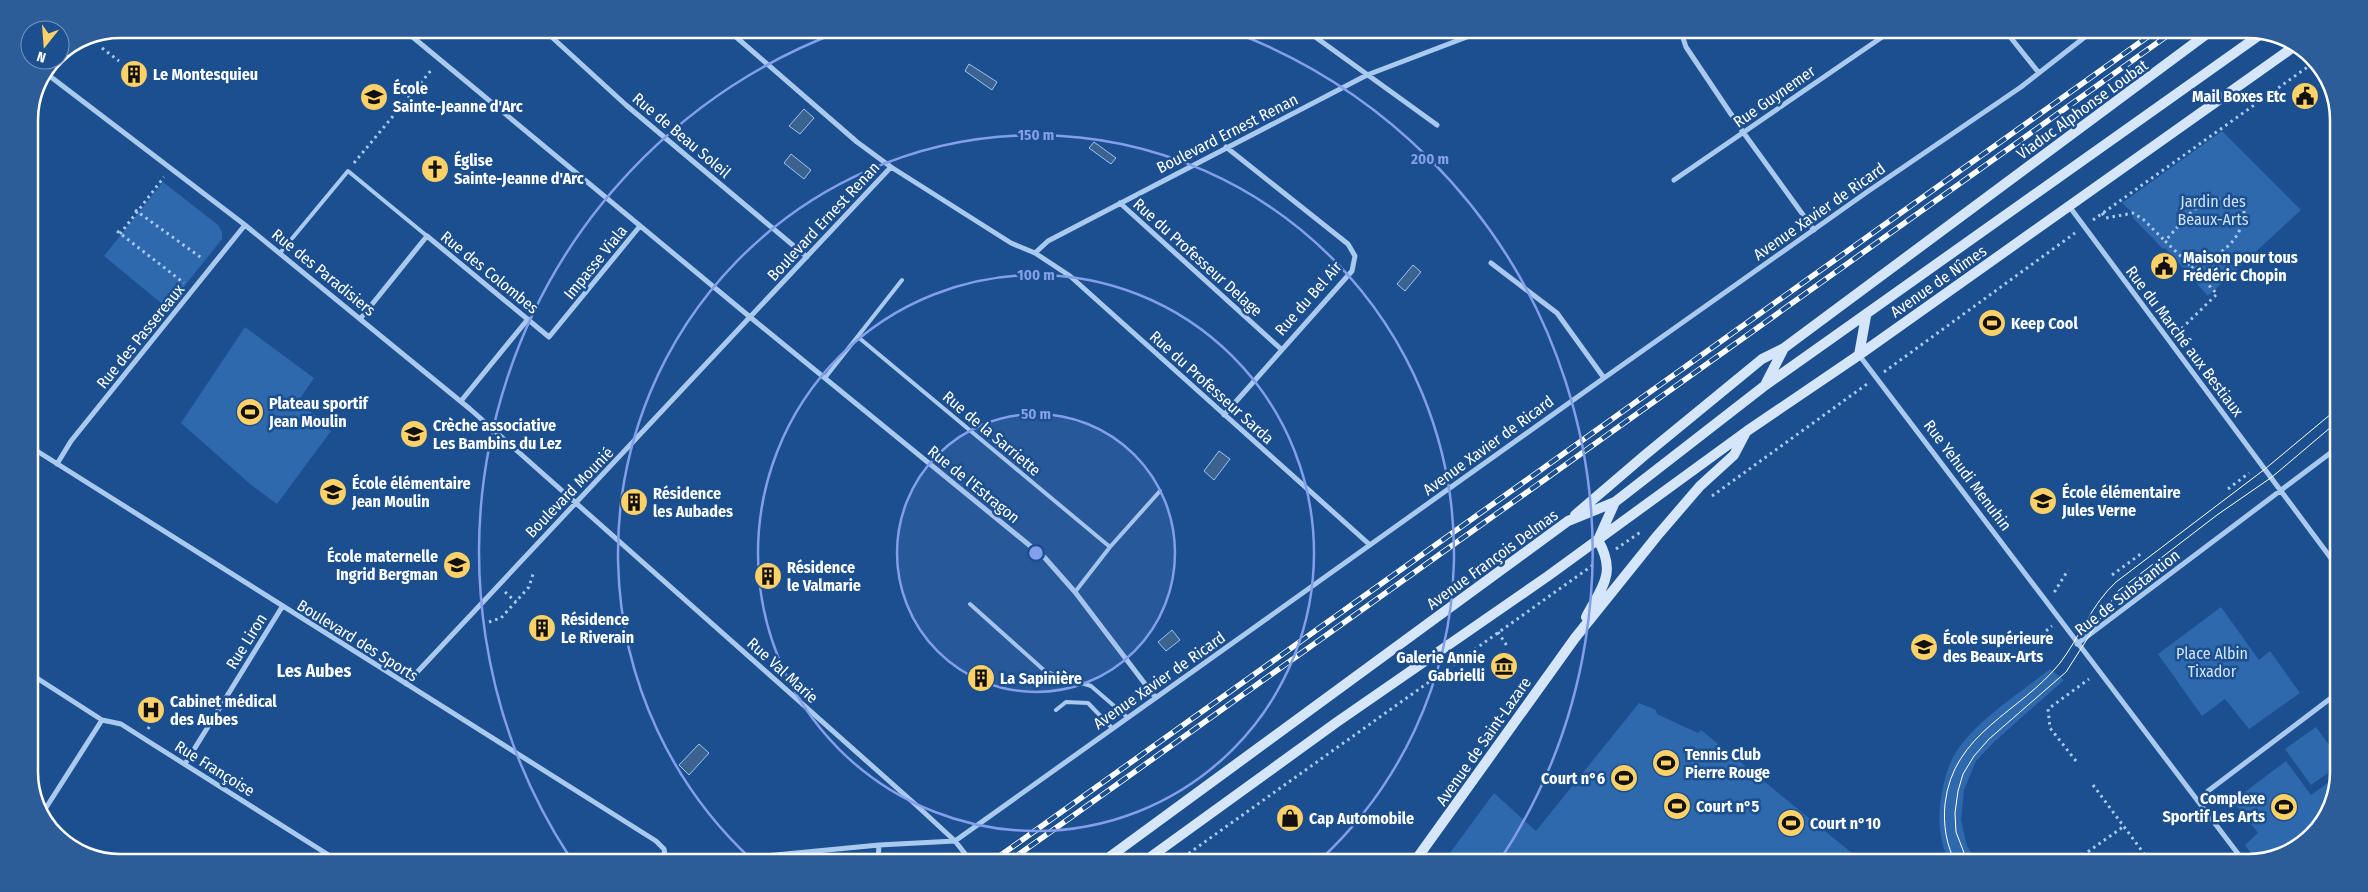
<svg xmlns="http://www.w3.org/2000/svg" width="2368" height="892" font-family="'Fira Sans Condensed',sans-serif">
<rect width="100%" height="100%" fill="#1b4f8f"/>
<!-- green -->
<path fill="#2e69ad" d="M2222 131 2301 210 2208 296 2165 248 2163 249 2133 218V213L2122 203Z
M163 182 218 225 222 232V239L167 308 104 256Z
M245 327 314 378 299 400 331 431 277 504 250 484 181 423Z
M2221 607 2259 660 2270 651 2300 693 2249 729 2225 699 2202 716 2158 654Z
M2050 669 2064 680 1994 742 1976 761 1964 790 1961 820 1967 846 1977 863H1950C1941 847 1938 824 1940 807 1942 789 1946 768 1956 752 1977 720 2020 693 2050 669Z
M1639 703 1656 710 1657 714 1698 733 1701 730 1863 862 1444 861 1494 793 1536 831Z
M2316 727 2335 753V768L2311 785 2285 749Z
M2286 761 2311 795 2335 778 2334 802 2304 845 2257 861 2245 845 2258 833 2233 801Z"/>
<!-- water -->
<path fill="#3c6290" stroke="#9cc4f0" d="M969 64 997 82 992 90 965 71Z
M804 109 814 118 800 134 789 126Z
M1094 142 1116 158 1111 164 1089 148Z
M791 154 811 170 804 179 784 163Z
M1413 265 1421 272 1405 291 1397 284Z
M1219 451 1230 459 1214 480 1204 471Z
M1172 630 1180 640 1166 651 1158 642Z
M699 744 709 753 689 775 679 765Z"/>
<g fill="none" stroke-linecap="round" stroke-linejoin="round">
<!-- path -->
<path stroke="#a9c9ee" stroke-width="3" stroke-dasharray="2.5 4" stroke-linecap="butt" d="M102 48 119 61
M354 163 433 68
M135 210 203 259
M2102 213 2106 218 2133 213 2144 220 2165 241
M2093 220 2316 61
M117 231 184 283
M120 234 164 177
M2177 333 2217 294 2190 265C2198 261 2208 259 2216 255 2235 244 2245 227 2244 206 2206 185 2188 216 2165 241L2190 265
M1884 372 2075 233
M2228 489 2249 473
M1712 496 1867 384
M1616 549 1642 531
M2112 575 2142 553
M505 592 516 602
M2056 592 2055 591 2068 570
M489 622 501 618 529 587 533 574
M1498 632 1507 646
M2036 639 2052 626
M148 729 154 719
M2076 761 2050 728 2048 709 2089 679
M2093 785 2151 863
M1178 861 1593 565
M2072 863 2123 827"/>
<!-- lane -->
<path stroke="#a9c9ee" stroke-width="4" d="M280 253 348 171 427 236
M858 337 1110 547
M825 378 902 280
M1075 592 1110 547 1160 491
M970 604 1046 672 1091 686 1127 717
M1056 710 1066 702 1088 703 1112 728"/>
<!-- street -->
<path stroke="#a9c9ee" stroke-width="5" d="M403 29 750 317 891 167 1011 243 1035 253 1048 241 1367 75 1480 32
M544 30 626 105 807 257
M728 30 857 142 891 167
M958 31 963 34
M1307 31 1437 125
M1681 32 1686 47 1743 132 1814 230
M2007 33 2039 73
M47 74 245 225 470 409 915 804 955 841 970 860
M1674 180 1888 33
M1120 203 1281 349
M2069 206 2336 565
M1035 253 1070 276 1370 545
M1491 263 1557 313 1604 378
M361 318 427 236 549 337 640 226
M1859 355 2245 863
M461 401 528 319
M1224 415 1352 271 1355 256 1348 244 1226 147
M29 446 656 841 664 849 666 860
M57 464 71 441 245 225
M2077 644 2337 448
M29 673 102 720 121 724 143 738 335 859
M406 684 750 317 1045 558 1075 592 1155 697
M185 764 282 607
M2201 803 2209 798 2208 791 2335 695
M42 814 102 720
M955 841 1604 378 1867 192 2021 87 2090 33
M828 850 829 860
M722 860 879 845 955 841
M878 860 879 845"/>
<!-- secondary -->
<path stroke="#d6e6fa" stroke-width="10" d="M1859 355 1866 316
M1765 385 1784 348
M1575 515 1645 455 1762 359 1784 348 2208 33
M1598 540 1615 502
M1586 617C1602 587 1617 573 1598 540
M1104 861 1568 521 1615 502 1763 387 2261 34
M1145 861 1337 722 1548 576 1747 431 1859 355 2295 46
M1415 861 1575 638 1657 536 1700 486 1734 455 1745 434"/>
<!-- tram -->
<path stroke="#fff" stroke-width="1" d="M1956 863C1946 846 1943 823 1945 804 1953 732 2020 713 2060 663 2080 637 2091 605 2116 582L2265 469 2337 409
M1968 863 1956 832 1955 813 1958 791 1963 774 1974 756 1989 739 2066 672 2118 591 2217 515 2272 477 2337 422"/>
<!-- rail casing -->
<g stroke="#fff" stroke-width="5.5">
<path id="rail" d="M994 860 2153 33
M1011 860 2171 33"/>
</g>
<!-- rail -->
<use href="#rail" stroke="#1b4f8f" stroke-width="4" stroke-dasharray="11" stroke-linecap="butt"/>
</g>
<!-- distance rings -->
<circle cx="1036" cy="553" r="139" fill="#839eea" fill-opacity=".12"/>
<g fill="none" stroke="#839eea" stroke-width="2.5">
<circle cx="1036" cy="553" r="139"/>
<circle cx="1036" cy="553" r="278"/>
<path d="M751 859A418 418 0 1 1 1321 859"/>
<path d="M569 856A557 557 0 0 1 841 31M1231 31A557 557 0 0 1 1500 860"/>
</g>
<!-- icons -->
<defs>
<g id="building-disc" transform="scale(1.4375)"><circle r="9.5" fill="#ffd166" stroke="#1b4f8f"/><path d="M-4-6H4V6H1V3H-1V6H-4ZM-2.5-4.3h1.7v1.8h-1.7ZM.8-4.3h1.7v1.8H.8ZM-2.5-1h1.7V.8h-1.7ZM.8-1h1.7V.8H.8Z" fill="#111"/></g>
<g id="civic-disc" transform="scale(1.4375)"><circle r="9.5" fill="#ffd166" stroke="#1b4f8f"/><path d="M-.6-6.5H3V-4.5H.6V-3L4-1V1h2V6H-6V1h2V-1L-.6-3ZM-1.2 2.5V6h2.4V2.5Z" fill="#111"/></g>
<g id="school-disc" transform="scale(1.4375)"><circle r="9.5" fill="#ffd166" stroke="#1b4f8f"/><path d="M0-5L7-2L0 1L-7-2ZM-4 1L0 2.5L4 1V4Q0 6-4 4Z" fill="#111"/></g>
<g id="church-disc" transform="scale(1.4375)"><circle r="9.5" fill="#ffd166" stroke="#1b4f8f"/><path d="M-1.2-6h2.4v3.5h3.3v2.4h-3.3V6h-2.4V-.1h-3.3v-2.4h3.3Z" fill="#111"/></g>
<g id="stadium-disc" transform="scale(1.4375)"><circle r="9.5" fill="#ffd166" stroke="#1b4f8f"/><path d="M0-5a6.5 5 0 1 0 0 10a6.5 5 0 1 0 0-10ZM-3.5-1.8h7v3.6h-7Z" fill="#111"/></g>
<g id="university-disc" transform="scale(1.4375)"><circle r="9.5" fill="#ffd166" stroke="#1b4f8f"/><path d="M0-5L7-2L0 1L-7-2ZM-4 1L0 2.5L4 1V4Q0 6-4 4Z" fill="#111"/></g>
<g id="museum-disc" transform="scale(1.4375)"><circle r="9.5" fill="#ffd166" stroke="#1b4f8f"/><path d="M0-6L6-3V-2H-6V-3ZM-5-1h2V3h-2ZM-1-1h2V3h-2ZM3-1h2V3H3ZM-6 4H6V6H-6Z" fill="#111"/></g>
<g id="hospital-disc" transform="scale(1.4375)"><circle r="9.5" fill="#ffd166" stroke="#1b4f8f"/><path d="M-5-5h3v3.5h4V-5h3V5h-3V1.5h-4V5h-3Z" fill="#111"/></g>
<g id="shop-disc" transform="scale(1.4375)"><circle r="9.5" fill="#ffd166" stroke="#1b4f8f"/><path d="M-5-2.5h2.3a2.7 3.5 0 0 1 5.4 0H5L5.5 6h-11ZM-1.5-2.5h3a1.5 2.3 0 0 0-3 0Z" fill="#111"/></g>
</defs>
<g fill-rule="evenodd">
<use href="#building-disc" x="134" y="74"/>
<use href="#civic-disc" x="2305" y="96"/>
<use href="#school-disc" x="374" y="97"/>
<use href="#church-disc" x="435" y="169"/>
<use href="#civic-disc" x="2164" y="266"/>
<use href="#stadium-disc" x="1992" y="323"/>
<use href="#stadium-disc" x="250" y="412"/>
<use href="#school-disc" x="414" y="434"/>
<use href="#school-disc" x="333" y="492"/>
<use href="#school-disc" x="2043" y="501"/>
<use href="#building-disc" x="634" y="502"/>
<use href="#school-disc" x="457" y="565"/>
<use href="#building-disc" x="768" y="576"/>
<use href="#building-disc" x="542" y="628"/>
<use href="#university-disc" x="1924" y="647"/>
<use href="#museum-disc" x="1504" y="666"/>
<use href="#building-disc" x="981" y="678"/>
<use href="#hospital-disc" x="151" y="710"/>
<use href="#stadium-disc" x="1666" y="763"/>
<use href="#stadium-disc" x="1624" y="778"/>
<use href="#stadium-disc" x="1677" y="806"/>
<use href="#stadium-disc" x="2284" y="807"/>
<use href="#shop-disc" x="1290" y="818"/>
<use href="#stadium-disc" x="1791" y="823"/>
</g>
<g text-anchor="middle" stroke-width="5" stroke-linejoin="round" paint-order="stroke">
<!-- poi labels -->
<g font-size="16" font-weight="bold" fill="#fff" stroke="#1b4f8f" text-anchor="start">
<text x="153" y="80">Le Montesquieu</text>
<text x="393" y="94">École<tspan x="393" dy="18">Sainte-Jeanne d'Arc</tspan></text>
<text x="2286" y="102" text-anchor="end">Mail Boxes Etc</text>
<text x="454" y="166">Église<tspan x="454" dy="18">Sainte-Jeanne d'Arc</tspan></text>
<text x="2183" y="263">Maison pour tous<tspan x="2183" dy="18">Frédéric Chopin</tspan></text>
<text x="2011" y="329">Keep Cool</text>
<text x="269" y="409">Plateau sportif<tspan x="269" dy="18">Jean Moulin</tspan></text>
<text x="433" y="431">Crèche associative<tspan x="433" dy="18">Les Bambins du Lez</tspan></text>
<text x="352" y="489">École élémentaire<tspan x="352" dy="18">Jean Moulin</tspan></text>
<text x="2062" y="498">École élémentaire<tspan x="2062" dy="18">Jules Verne</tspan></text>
<text x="653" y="499">Résidence<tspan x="653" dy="18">les Aubades</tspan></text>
<text x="438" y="562" text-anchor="end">École maternelle<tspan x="438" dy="18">Ingrid Bergman</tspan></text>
<text x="787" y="573">Résidence<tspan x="787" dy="18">le Valmarie</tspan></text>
<text x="561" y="625">Résidence<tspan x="561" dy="18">Le Riverain</tspan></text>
<text x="1943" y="644">École supérieure<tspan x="1943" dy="18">des Beaux-Arts</tspan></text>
<text x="1485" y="663" text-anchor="end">Galerie Annie<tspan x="1485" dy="18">Gabrielli</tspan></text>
<text x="1000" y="684">La Sapinière</text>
<text x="170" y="707">Cabinet médical<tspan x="170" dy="18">des Aubes</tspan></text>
<text x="1685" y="760">Tennis Club<tspan x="1685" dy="18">Pierre Rouge</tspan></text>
<text x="1605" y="784" text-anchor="end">Court n°6</text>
<text x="2265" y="804" text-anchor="end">Complexe<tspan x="2265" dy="18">Sportif Les Arts</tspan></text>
<text x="1696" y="812">Court n°5</text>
<text x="1309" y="824">Cap Automobile</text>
<text x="1810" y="829">Court n°10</text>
</g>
<!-- street labels -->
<g font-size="16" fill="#fff" stroke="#1b4f8f">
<text transform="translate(1774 96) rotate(-35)" y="6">Rue Guynemer</text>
<text transform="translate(2082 109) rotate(-36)" y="6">Viaduc Alphonse Loubat</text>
<text transform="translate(1227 133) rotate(-27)" y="6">Boulevard Ernest Renan</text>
<text transform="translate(682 135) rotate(40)" y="6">Rue de Beau Soleil</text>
<text transform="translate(1819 211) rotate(-35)" y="6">Avenue Xavier de Ricard</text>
<text transform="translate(823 221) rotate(-47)" y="6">Boulevard Ernest Renan</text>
<text transform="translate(1198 257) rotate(42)" y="6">Rue du Professeur Delage</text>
<text transform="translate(595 262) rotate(-51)" y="6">Impasse Viala</text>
<text transform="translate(324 272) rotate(39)" y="6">Rue des Paradisiers</text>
<text transform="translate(490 272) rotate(39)" y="6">Rue des Colombes</text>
<text transform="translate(1938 281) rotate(-35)" y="6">Avenue de Nîmes</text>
<text transform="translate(1308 298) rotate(-49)" y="6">Rue du Bel Air</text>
<text transform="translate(140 336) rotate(-51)" y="6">Rue des Passereaux</text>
<text transform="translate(2185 341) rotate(53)" y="6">Rue du Marché aux Bestiaux</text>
<text transform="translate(1212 387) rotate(42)" y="6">Rue du Professeur Sarda</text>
<text transform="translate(992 433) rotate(40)" y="6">Rue de la Sarriette</text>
<text transform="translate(1488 445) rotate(-36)" y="6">Avenue Xavier de Ricard</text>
<text transform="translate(1968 475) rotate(53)" y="6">Rue Yehudi Menuhin</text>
<text transform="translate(974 484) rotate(39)" y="6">Rue de l'Estragon</text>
<text transform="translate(569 492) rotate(-46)" y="6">Boulevard Mounié</text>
<text transform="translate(1492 559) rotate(-36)" y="6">Avenue François Delmas</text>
<text transform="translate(2127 592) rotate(-38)" y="6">Rue de Substantion</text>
<text transform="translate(358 640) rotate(32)" y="6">Boulevard des Sports</text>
<text transform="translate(246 641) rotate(-58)" y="6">Rue Liron</text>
<text transform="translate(783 670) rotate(42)" y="6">Rue Val Marie</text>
<text transform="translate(1159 680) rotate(-35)" y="6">Avenue Xavier de Ricard</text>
<text transform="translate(1483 741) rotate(-55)" y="6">Avenue de Saint-Lazare</text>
<text transform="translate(215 768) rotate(32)" y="6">Rue Françoise</text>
</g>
<!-- park labels -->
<g font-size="16" fill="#cfe3fa" stroke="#1b4f8f">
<text x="2213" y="207">Jardin des<tspan x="2213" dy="18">Beaux-Arts</tspan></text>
<text x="2212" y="659">Place Albin<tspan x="2212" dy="18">Tixador</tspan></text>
</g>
<!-- neighbourhood labels -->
<g font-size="18" font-weight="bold" fill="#fff" stroke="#1b4f8f">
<text x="314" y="677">Les Aubes</text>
</g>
</g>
<!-- crop -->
<path d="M0 0H2368V892H0ZM120 38H2248A82 82 0 0 1 2330 120V772A82 82 0 0 1 2248 854H120A82 82 0 0 1 38 772V120A82 82 0 0 1 120 38Z" fill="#2d5d98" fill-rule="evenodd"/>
<path fill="none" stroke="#fff" stroke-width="2.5" d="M120 38H2248A82 82 0 0 1 2330 120V772A82 82 0 0 1 2248 854H120A82 82 0 0 1 38 772V120A82 82 0 0 1 120 38Z"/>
<circle cx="1036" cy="553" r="8" fill="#839eea" stroke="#1b4f8f" stroke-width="2.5"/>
<g font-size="15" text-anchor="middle" font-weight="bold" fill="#839eea" stroke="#1b4f8f" stroke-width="5" stroke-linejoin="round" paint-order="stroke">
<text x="1036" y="140">150 m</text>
<text x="1430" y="164">200 m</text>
<text x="1036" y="280">100 m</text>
<text x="1036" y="419">50 m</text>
</g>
<!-- north arrow -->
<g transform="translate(45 45) rotate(197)"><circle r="24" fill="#1b4f8f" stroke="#7695bc"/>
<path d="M0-4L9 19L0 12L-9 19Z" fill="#ffd166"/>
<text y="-8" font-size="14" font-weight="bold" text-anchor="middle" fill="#ffffff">N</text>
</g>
</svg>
